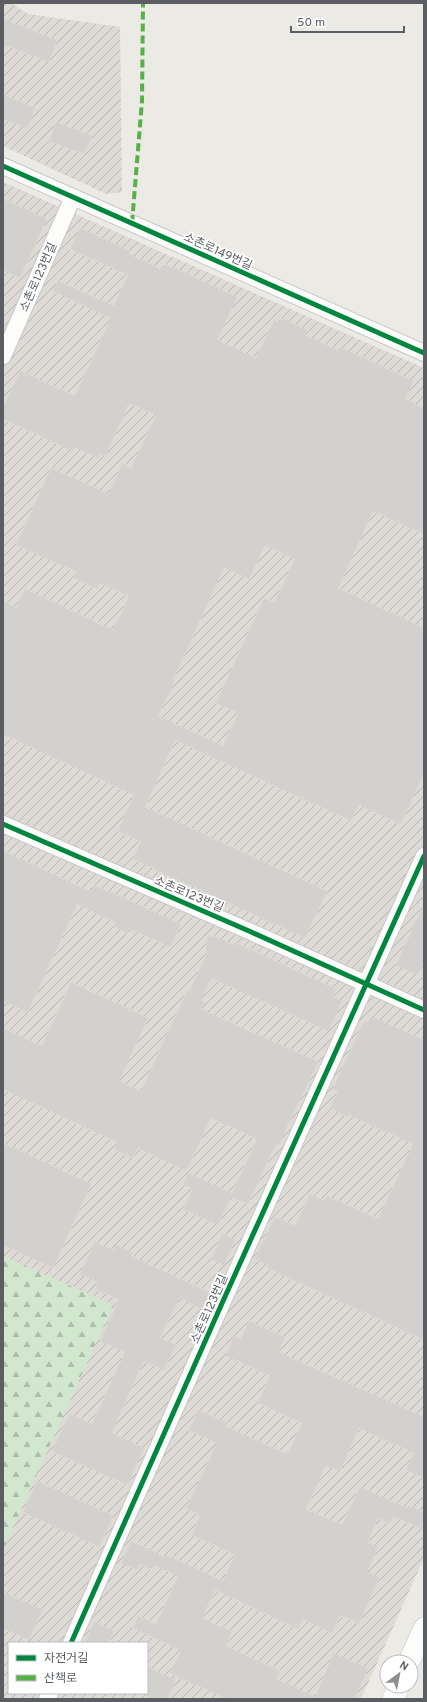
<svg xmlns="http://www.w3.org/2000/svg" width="427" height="1702" font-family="Overpass,'Noto Sans KR',sans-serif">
<defs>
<pattern id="industrial-furrows" width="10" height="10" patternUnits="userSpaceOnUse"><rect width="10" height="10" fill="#dedbd7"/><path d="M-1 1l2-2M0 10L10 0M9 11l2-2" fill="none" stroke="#b7b5b2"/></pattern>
<pattern id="forest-firs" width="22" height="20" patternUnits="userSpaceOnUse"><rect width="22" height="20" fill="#d2e8ce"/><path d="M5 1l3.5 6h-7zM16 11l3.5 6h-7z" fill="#adbfab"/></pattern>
</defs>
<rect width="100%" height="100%" fill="#ebeae4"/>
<!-- industrial -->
<path fill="url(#industrial-furrows)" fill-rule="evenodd" d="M3 3H11L28 14 120 27 122 192 106 194 3 146Z
M3 182 424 368V1558L361 1699H3ZM9 1643H147V1693H9Z"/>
<!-- forest -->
<path fill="url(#forest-firs)" d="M3 1256 113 1305 4 1547H3Z"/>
<!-- building -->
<path fill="#d3d1ce" stroke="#dad8d4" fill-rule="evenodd" d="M3 19 57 40 49 62 3 44Z
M3 95 35 108 27 128 3 119Z
M56 122 92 136 84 154 49 141Z
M3 199 47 219 20 278 3 270Z
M80 228 130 251 129 254 163 270 165 264 237 297 217 340 256 358 274 320 279 323 281 318 307 330 305 335 338 350 340 347 413 381 405 399 424 408V534L373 511 338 588 424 628V773L401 824 359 805 351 821 175 740 145 807 327 891 305 938 133 859 141 841 118 831 134 795 3 734V602L16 608 25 589 113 630 129 596 100 583 97 589 74 578 77 572 16 545 51 468 109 494 122 464 131 469 156 415 129 403 105 456 100 454 98 458 75 447 73 451 3 419V408L20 371 75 396 111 318 53 291 58 281 114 306 128 275 70 249ZM265 545 295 559 274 603 264 598 216 703 238 713 223 746 158 716 175 680H173L224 567 249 579Z
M3 851 91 892 94 885 181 924 170 947 129 928 127 933 114 926 115 922 77 904 28 1012 3 1001Z
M424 904V962L418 975 396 965Z
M214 936 233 945 234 942 336 989 333 997 342 1001 328 1031 211 978 201 1000 205 1002 201 1009 318 1062 278 1146 276 1144 248 1204 231 1197 218 1225 183 1209 193 1189 183 1184 188 1173 232 1193 257 1139 211 1118 186 1171 138 1148 133 1158 114 1149 117 1142 3 1089V1028L42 1046 71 982 148 1018 119 1081 141 1091 186 993 188 994 207 954 206 942 208 937Z
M375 1018 424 1040V1340L267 1268 268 1265 255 1259 275 1217 295 1226 310 1194 324 1201 327 1196 378 1219 413 1144 349 1115 348 1117 330 1108 338 1091 333 1089 363 1023Z
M3 1143 91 1184 53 1268 3 1245Z
M222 1234 235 1240 224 1265 211 1259Z
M95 1242 113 1250 116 1245 133 1253 131 1256 213 1294 205 1310 179 1298 160 1338 176 1345 164 1370 144 1361 111 1433 144 1448 127 1485 52 1451 70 1414 92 1424 125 1352 100 1341 119 1300 96 1289 98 1282 80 1274Z
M249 1321 285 1337 278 1352 424 1417V1478L406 1470 414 1453 359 1428 340 1471 326 1465 306 1509 342 1525 360 1487 407 1508 408 1505 424 1513V1530L393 1516 390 1524 378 1518 368 1542 378 1547 367 1572 380 1577 359 1623 340 1615 332 1633 303 1619 298 1629 215 1590 202 1618 232 1632 226 1646 280 1671 276 1679 315 1697 334 1653 368 1669 354 1699H227L170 1673 181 1650 133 1628 138 1616 156 1624 178 1576 154 1565 151 1570 140 1564 137 1570 121 1563 131 1541 165 1557 166 1555 223 1581 235 1555 192 1535 200 1515 186 1509 217 1443 189 1430 198 1410 227 1423 225 1426 286 1454 288 1451 289 1452 302 1423 258 1403 270 1376 226 1356 234 1336 241 1339Z
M37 1481 113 1516 99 1547 23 1512Z
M3 1592 42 1610 29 1640 3 1628Z
M94 1622 114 1631 108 1643H85Z
M147 1667 176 1680 167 1699H147Z"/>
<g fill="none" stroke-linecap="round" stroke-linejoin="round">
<!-- minor casing -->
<g stroke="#c7c7c5" stroke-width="18">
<path id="minor" d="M3 166 424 353
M3 356 73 197
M3 824 249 931 424 1010
M71 1643 223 1301 424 856
M47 1699 50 1693"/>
</g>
<!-- tertiary casing -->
<g stroke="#c7c7c5" stroke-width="22">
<path id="tertiary" d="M409 1662 424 1628
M393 1699 399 1686"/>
</g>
<!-- minor -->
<use href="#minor" stroke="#fcfcfb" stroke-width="16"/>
<!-- tertiary -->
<use href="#tertiary" stroke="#fcfcfb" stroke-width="21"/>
<!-- quiet -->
<path stroke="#58b04a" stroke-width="4" stroke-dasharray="8 4" stroke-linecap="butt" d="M132 223 142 101 143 3"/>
<!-- cycleway casing -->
<g stroke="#fff" stroke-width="8">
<path id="cycleway" d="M3 166 424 353
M3 824 249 931 424 1010
M71 1643 223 1301 424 856"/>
</g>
<!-- cycleway -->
<use href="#cycleway" stroke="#00873e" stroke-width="5"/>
</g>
<g text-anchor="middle" stroke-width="3.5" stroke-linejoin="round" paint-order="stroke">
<!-- street labels -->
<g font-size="12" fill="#5a5e63" stroke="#fff">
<text transform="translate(218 251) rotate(24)" y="4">소촌로149번길</text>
<text transform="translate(38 277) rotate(-66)" y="4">소촌로123번길</text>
<text transform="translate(189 894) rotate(23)" y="4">소촌로123번길</text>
<text transform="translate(209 1309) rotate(-66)" y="4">소촌로123번길</text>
</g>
</g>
<!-- border -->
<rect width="427" height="1702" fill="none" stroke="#5a5e63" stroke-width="8"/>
<!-- legend -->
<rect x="8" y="1642" width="140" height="52" fill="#ffffff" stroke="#bdbfc1"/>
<rect x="16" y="1655" width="20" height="6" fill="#00873e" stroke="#bdbfc1"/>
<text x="44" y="1662" font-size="12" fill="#5a5e63">자전거길</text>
<rect x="16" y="1675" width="20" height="6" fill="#58b04a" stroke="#bdbfc1"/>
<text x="44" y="1682" font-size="12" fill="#5a5e63">산책로</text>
<!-- north arrow -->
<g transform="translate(399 1674) rotate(32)"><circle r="19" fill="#ffffff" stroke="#bdbfc1"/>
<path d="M0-3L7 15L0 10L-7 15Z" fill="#8d8f90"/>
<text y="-6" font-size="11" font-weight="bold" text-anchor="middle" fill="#5a5e63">N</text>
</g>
<!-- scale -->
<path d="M291 26v6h113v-6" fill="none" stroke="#5a5e63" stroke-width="2"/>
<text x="297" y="26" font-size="12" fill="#5a5e63" stroke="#ffffff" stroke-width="3" paint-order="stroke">50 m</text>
</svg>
